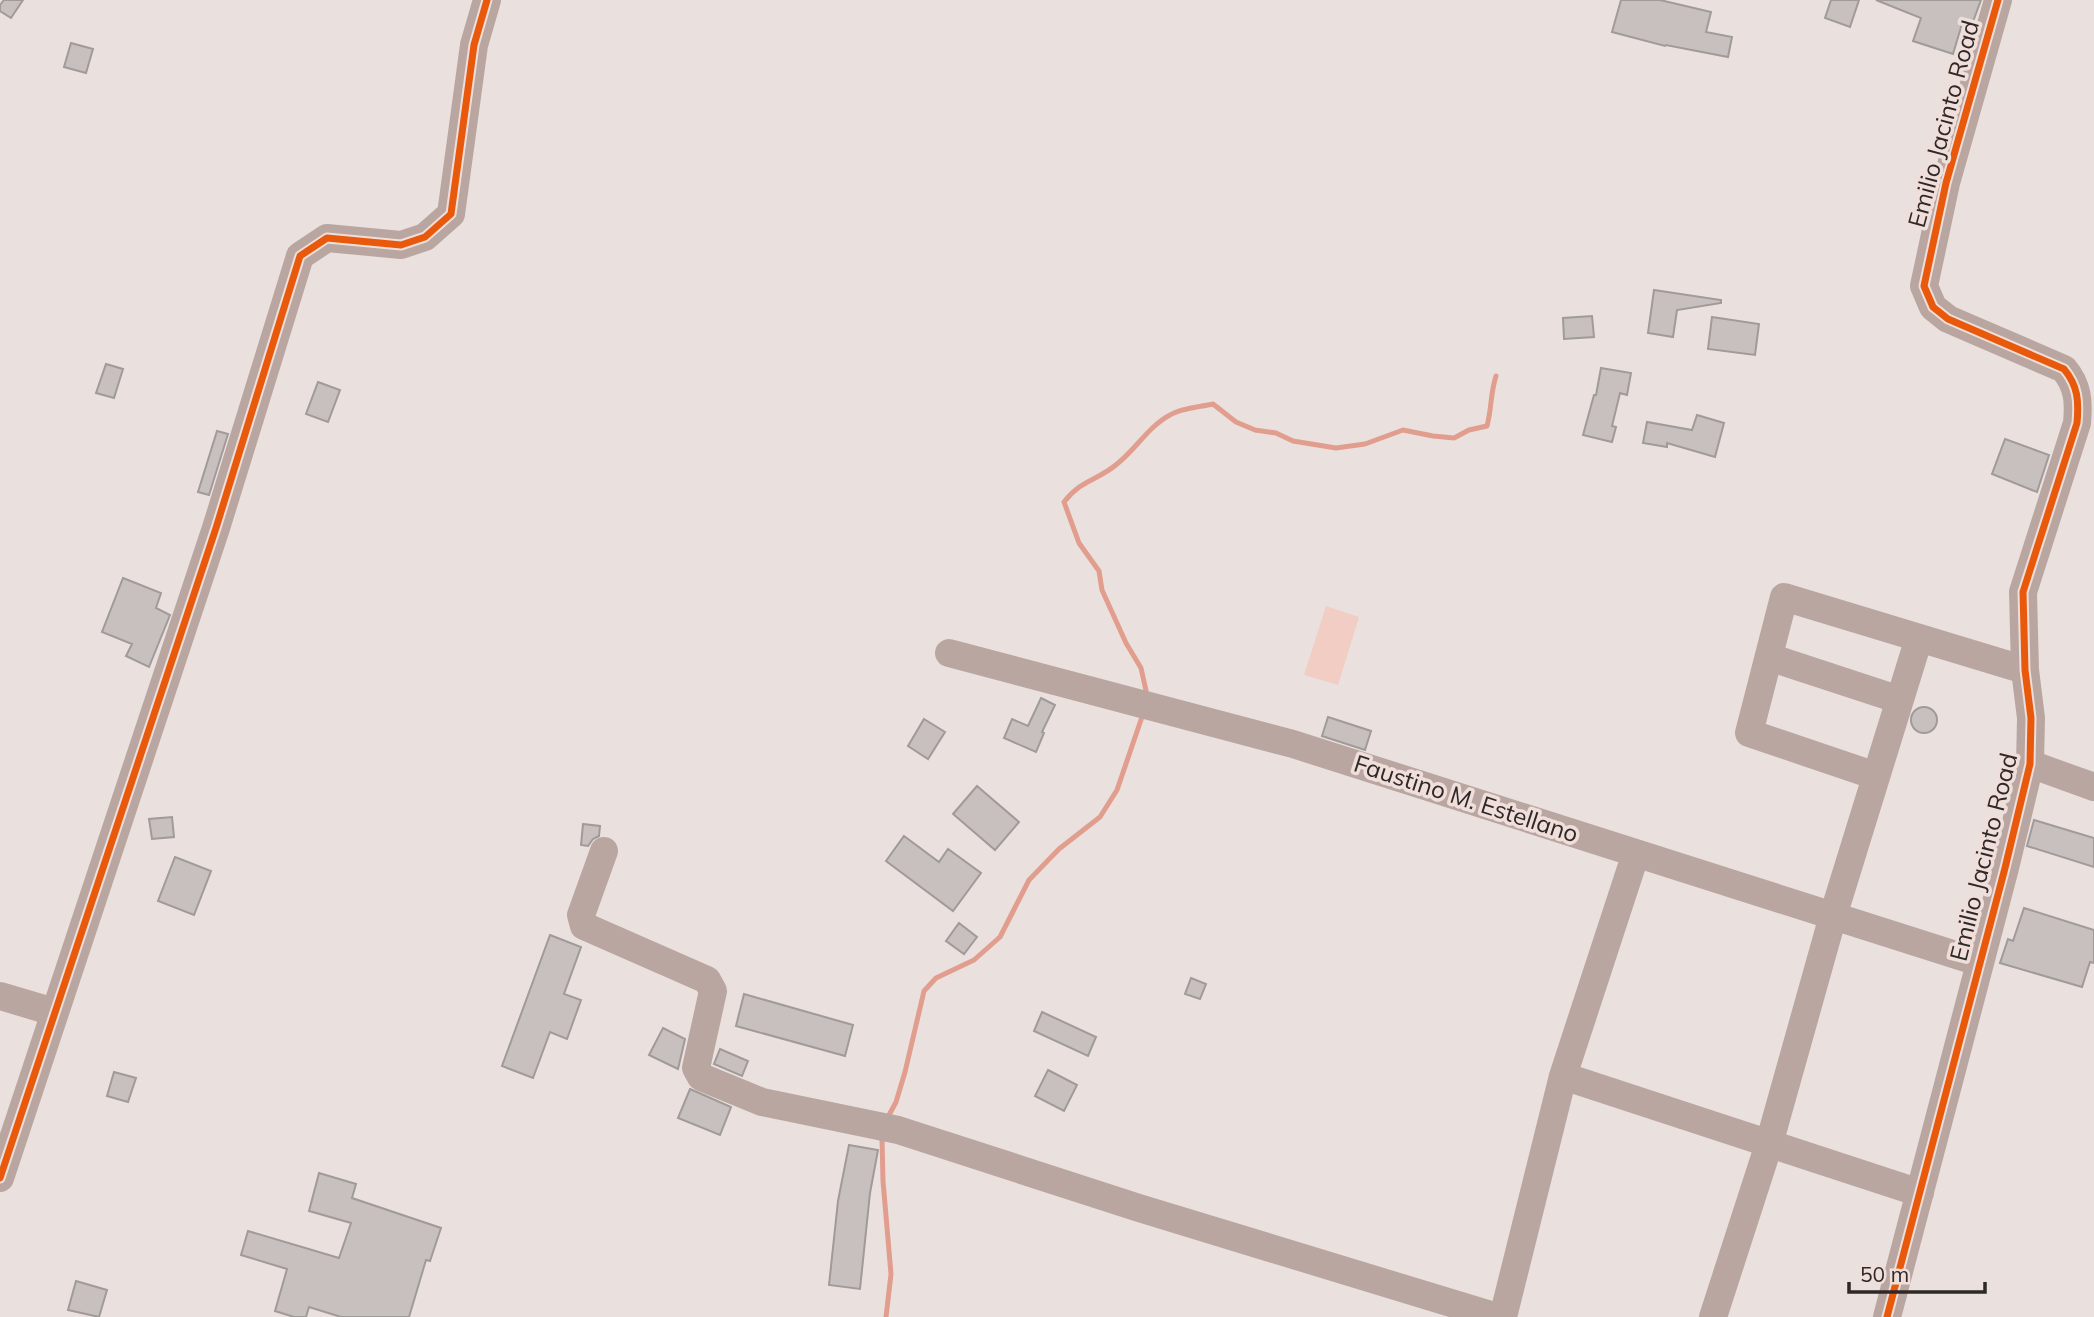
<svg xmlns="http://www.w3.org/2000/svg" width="2094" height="1317" font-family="Mulish,sans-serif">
<rect width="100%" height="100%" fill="#eae1df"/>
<!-- green -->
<path fill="#f1cdc4" d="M1326 606 1359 617 1338 685 1304 675Z"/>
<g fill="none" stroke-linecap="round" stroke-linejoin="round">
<!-- stream -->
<path stroke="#e19e8e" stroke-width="5" d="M1147 695 1141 668 1126 643 1102 590 1099 571 1079 543 1064 502C1082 479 1097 481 1117 464 1136 449 1149 426 1170 415 1181 408 1200 407 1213 404L1236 422 1255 430 1276 433 1293 441 1336 448 1365 444 1403 430 1433 436 1454 438 1469 430 1487 426C1492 407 1490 395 1496 376
M888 1117 896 1102 905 1072 924 991 936 978 974 960 1000 937 1029 880 1059 849 1100 817 1117 790 1143 714
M882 1138 883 1181 891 1274 886 1317"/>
</g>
<!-- building -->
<path fill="#c7c0bf" stroke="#a09a98" stroke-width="2" d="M4 0H23L11 18 0 11V5Z
M1621 0H1660L1711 12 1706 32 1732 37 1728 57 1666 45 1665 46 1612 32Z
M1831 0H1859L1850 27 1825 18Z
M1876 0H1981L1971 27 1962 24 1953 54 1913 41 1921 18Z
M71 43 93 49 86 73 64 67Z
M1654 290 1721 300V303L1677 310 1673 337 1648 333Z
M1592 316 1594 337 1564 339 1563 318Z
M1712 317 1759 324 1755 355 1708 349Z
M106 364 123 369 114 398 96 393Z
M1601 368 1631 373 1627 395 1620 393 1612 426 1616 427 1612 442 1583 435 1594 395H1596Z
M318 382 340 390 328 422 306 414Z
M1697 415 1724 423 1715 457 1667 443V447L1643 443 1647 422 1692 430Z
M217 431 228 434 209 495 198 492Z
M2005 439 2049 455 2037 492 1992 474Z
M123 578 161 593 156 608 170 615 149 667 126 656 132 644 102 632Z
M1041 698 1055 705 1042 732 1044 733 1036 752 1004 738 1012 719 1028 726Z
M1911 720a13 13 0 1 1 26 0a13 13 0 1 1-26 0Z
M1328 717 1371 731 1365 750 1322 736Z
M924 719 945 732 928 759 908 746Z
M977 786 1019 822 995 850 953 814Z
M172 817 174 837 152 839 149 819Z
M2034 820 2094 838V867L2027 846Z
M583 824 600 826 599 836 593 839 588 846 581 845Z
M904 836 939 862 948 849 981 873 953 911 886 861Z
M175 857 211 871 194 915 158 901Z
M2024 908 2094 930V963L2090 962 2082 987 2000 963 2008 939 2013 941Z
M959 923 977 937 964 954 946 941Z
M550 935 581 947 564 994 581 1000 567 1039 550 1032 533 1078 502 1066Z
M1191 978 1206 984 1200 999 1185 994Z
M744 994 853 1025 845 1056 736 1026Z
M1042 1012 1096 1037 1088 1056 1034 1031Z
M663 1028 685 1039 678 1069 649 1055Z
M720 1049 748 1061 742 1076 714 1064Z
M1048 1070 1077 1085 1064 1111 1035 1096Z
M114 1072 136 1078 128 1102 107 1096Z
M690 1089 731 1107 720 1135 678 1118Z
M849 1145 878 1150 870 1193 860 1289 829 1285 838 1201Z
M319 1173 356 1184 352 1198 441 1228 430 1261 426 1260 409 1317H341L309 1307 306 1317H294L275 1311 287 1269 241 1255 248 1231 339 1258 351 1223 309 1211Z
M76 1281 107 1290 99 1317 68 1310Z"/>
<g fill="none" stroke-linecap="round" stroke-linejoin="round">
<!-- minor -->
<path stroke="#baa6a1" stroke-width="28" d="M949 653 1293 744 1978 962
M1769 657 1900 700
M2030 764 2094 787
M1876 776 1749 733 1784 597 2025 670
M604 851 581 915 584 926 707 980 713 991 696 1068 701 1077 762 1102 898 1130 1139 1208 1497 1317
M0 996 54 1012
M1563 1076 1920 1193
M0 1178 216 528 300 256 327 238 401 245 425 237 451 214 474 45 487 0
M1503 1317 1563 1076 1636 853
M1713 1317 1769 1144 1833 916 1919 638
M1887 1317 2005 868 2030 764 2031 718 2025 670 2023 592 2077 423C2079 401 2078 386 2064 369L1948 319 1933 307 1924 286 1946 183 1998 0"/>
<!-- cycleway casing -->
<g stroke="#efdeda" stroke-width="11">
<path id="cycleway" d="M0 1178 216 528 300 256 327 238 401 245 425 237 451 214 474 45 487 0
M1887 1317 2005 868 2030 764 2031 718 2025 670 2023 592 2077 423C2079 401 2078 386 2064 369L1948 319 1933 307 1924 286 1946 183 1998 0"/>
</g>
<!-- cycleway -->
<use href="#cycleway" stroke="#e8590c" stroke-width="7"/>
</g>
<g text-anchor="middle" stroke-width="7" stroke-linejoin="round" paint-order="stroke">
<!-- street labels -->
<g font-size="24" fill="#2e2826" stroke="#efdeda">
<text transform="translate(1944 124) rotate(-75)" y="8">Emilio Jacinto Road</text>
<text transform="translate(1466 799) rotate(18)" y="8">Faustino M. Estellano</text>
<text transform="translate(1984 857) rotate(-76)" y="8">Emilio Jacinto Road</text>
</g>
</g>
<!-- scale -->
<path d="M1849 1282v10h136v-10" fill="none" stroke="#2e2826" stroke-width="3.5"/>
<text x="1860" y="1282" font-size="21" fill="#2e2826" stroke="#efdeda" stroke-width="5" paint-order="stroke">50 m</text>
</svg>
